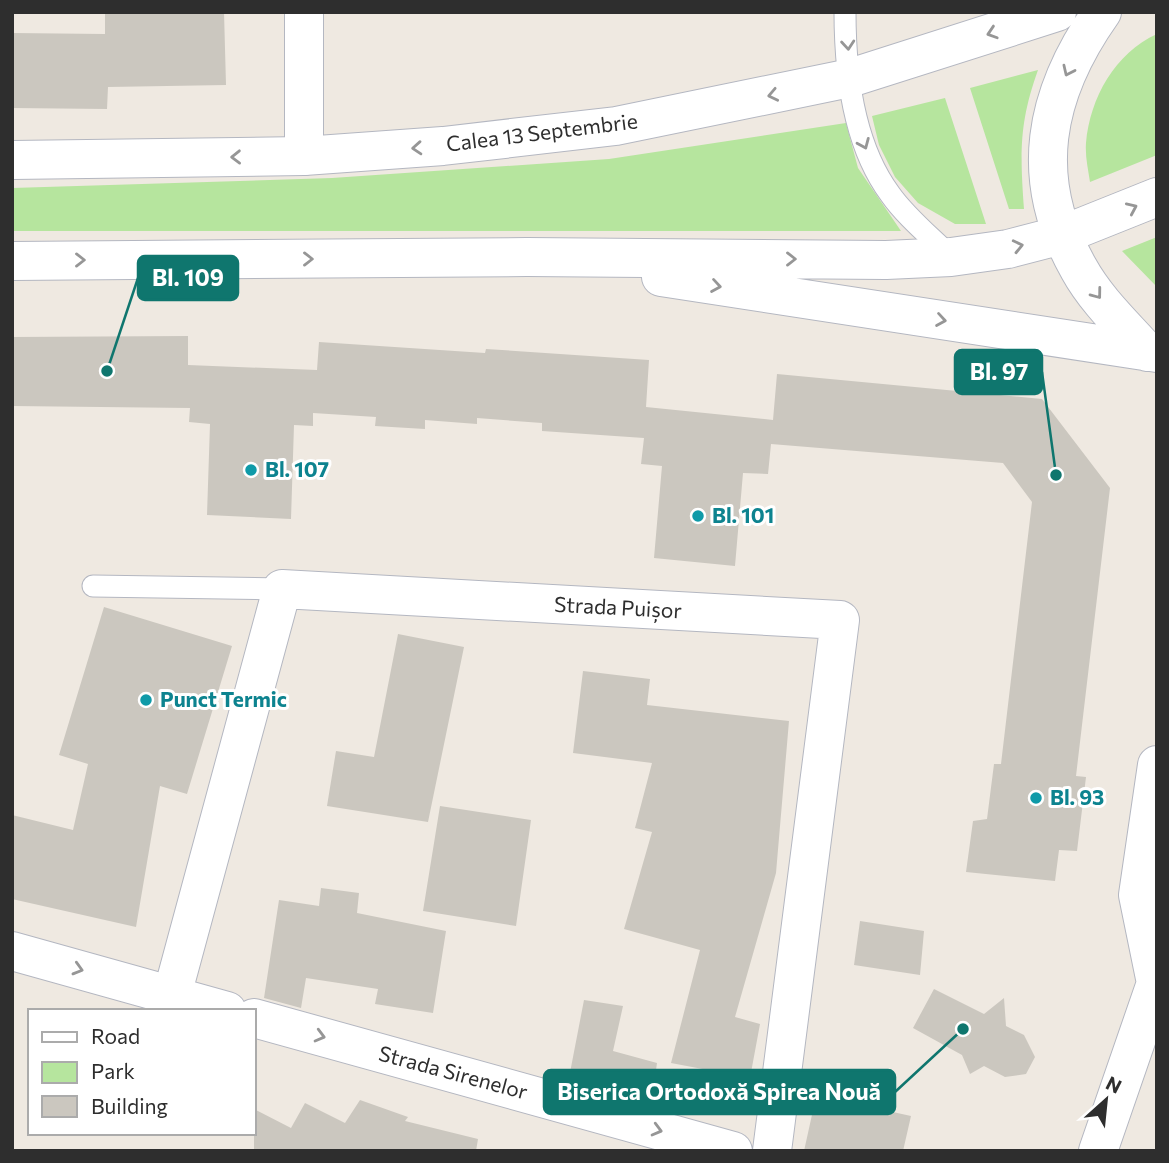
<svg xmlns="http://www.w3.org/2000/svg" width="1169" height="1163" font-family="Commissioner,sans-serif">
<rect width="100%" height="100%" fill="#efe9e1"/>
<!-- green -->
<path fill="#b6e59e" d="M1157 34V155L1090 182C1088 169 1085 156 1086 143 1090 98 1115 53 1157 34Z
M1038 70C1019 123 1020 153 1024 209H1009L970 88Z
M945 98 986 224H955L918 203 895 177 879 145 872 116Z
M846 123 858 168 901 231H12V188L332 178 609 159Z
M1157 237V287L1122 251Z"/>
<!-- building -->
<path fill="#cbc7bf" d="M105 12H224L226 85 108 87 107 109 12 108V33L105 34Z
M188 336V365L317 370 319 342 485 353 486 349 649 360 646 407 773 420 777 374 1042 399 1110 488 1076 776 1086 777 1077 851 1059 850 1055 881 966 872 973 821 987 819 994 764H1001L1032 502 1003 463 771 444 768 474 743 473 735 566 654 558 662 466 641 464 644 438 542 431V423L477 418V424L425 420V429L375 426 376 417 313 413V426L294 425 291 519 207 515 210 424 189 422 190 408 12 406V337Z
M104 607 232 646 187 794 160 786 136 927 12 899V815L73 830 88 764 59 755Z
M398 634 464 647 428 822 327 806 336 751 374 757Z
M583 671 650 679 647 705 789 721 776 873 735 1017 760 1024 750 1078 671 1063 700 950 624 929 652 832 635 828 652 763 573 753Z
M440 806 531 820 516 926 423 911Z
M321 888 359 893 357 913 446 931 433 1013 375 1004 378 989 306 978 301 1008 264 998 279 900 319 906Z
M860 921 924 931 920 975 854 965Z
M934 989 984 1014 1004 998 1006 1026 1024 1035 1035 1057 1026 1074 1005 1077 984 1066 970 1074 962 1055 913 1028Z
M584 1000 623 1006 613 1051 657 1063 651 1105 568 1083Z
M821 1074 865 1084 861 1105 911 1116 903 1151H804Z
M360 1100 408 1117 405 1121 478 1139 476 1151H254V1109L291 1128 305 1103 345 1123Z"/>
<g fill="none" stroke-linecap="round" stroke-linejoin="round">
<!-- lane casing -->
<g stroke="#b4b7c1" stroke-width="23">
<path id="lane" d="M845 12C845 73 853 144 890 194 906 217 931 237 951 257
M93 586 282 589"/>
</g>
<!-- street casing -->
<g stroke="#b4b7c1" stroke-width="40">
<path id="street" d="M304 12V156
M12 951 227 1011
M172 995 282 589 840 620 772 1151
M254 1018 733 1151
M1098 1151 1156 983 1138 895 1157 765"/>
</g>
<!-- secondary casing -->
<g stroke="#b4b7c1" stroke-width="40">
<path id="secondary" d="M1102 12C1044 94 1027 178 1079 269 1096 300 1124 326 1147 352
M12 160 304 156 443 146 616 126 850 78 1057 12
M12 261 527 257 886 260 951 257 1008 249 1062 235 1157 197
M661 277 1157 353"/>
</g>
<!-- lane -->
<use href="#lane" stroke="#fff" stroke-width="21"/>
<!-- street -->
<use href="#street" stroke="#fff" stroke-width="38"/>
<!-- secondary -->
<use href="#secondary" stroke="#fff" stroke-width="38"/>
</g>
<!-- one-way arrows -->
<defs><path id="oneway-chevron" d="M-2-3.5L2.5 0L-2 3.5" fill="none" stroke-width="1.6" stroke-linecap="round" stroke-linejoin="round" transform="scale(1.75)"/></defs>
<g stroke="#969696">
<use href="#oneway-chevron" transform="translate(992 33) rotate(162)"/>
<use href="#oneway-chevron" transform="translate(848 45) rotate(85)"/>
<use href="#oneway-chevron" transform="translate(1068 71) rotate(115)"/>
<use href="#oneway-chevron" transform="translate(773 95) rotate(168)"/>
<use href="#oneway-chevron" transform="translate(864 144) rotate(67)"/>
<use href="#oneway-chevron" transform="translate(417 148) rotate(176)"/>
<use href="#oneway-chevron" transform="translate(236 157) rotate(179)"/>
<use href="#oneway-chevron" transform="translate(1132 208) rotate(-24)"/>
<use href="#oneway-chevron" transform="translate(1018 246) rotate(-13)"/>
<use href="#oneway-chevron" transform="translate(308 259)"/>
<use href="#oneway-chevron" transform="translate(791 259)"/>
<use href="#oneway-chevron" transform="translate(80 260)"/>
<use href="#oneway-chevron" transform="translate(716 286) rotate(9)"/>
<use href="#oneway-chevron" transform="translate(1097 294) rotate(53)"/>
<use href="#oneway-chevron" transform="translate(941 320) rotate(9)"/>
<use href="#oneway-chevron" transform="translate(78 969) rotate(16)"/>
<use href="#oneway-chevron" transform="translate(320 1036) rotate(15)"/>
<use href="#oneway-chevron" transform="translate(657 1130) rotate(15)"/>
</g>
<!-- markers -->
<g fill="#0f9aa8" stroke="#fff" stroke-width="2.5">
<circle cx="251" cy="470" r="7"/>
<circle cx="698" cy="516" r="7"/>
<circle cx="146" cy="700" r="7"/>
<circle cx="1036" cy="798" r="7"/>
</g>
<g text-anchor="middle" stroke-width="6" stroke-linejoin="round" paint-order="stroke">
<!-- street labels -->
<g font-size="21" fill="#2e2e2e" stroke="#fff">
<text transform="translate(542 133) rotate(-7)" y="7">Calea 13 Septembrie</text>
<text transform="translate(618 608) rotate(3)" y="7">Strada Puișor</text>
<text transform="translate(453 1073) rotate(15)" y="7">Strada Sirenelor</text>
</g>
<!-- culture labels -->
<g font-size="21" font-weight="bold" fill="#0d838f" stroke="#fff" text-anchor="start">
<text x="265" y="477">Bl. 107</text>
<text x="712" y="523">Bl. 101</text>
<text x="160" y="707">Punct Termic</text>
<text x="1050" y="805">Bl. 93</text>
</g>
</g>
<!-- callouts -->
<path fill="none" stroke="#0f766e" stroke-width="2.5" d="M107 371L138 278M1056 475L1042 372M963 1029L895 1092"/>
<g fill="#0f766e" stroke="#fff" stroke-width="2.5">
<circle cx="107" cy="371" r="7"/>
<circle cx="1056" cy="475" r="7"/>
<circle cx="963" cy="1029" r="7"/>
</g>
<g fill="#0f766e" stroke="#0f766e" stroke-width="2.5">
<rect x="138" y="256" width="100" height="44" rx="7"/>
<rect x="955" y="350" width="87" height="44" rx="7"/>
<rect x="544" y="1070" width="351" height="44" rx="7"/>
</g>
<g font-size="23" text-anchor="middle" font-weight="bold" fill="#fff">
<text x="188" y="286">Bl. 109</text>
<text x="999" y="380">Bl. 97</text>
<text x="719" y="1100">Biserica Ortodoxă Spirea Nouă</text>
</g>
<!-- border -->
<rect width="1169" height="1163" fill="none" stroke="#2e2e2e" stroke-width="28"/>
<!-- legend -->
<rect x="28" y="1009" width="228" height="126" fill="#ffffff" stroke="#ababab" stroke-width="2"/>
<rect x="42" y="1032" width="35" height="10" fill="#ffffff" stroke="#ababab" stroke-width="2"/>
<text x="91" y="1044" font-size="21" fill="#2e2e2e">Road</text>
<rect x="42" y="1062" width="35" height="21" fill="#b6e59e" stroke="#ababab" stroke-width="2"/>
<text x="91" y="1079" font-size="21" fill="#2e2e2e">Park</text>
<rect x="42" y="1096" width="35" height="21" fill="#cbc7bf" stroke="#ababab" stroke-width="2"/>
<text x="91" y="1114" font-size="21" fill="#2e2e2e">Building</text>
<!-- north arrow -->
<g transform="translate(1106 1100) rotate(27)" stroke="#ffffff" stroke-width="5" paint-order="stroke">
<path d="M0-5L12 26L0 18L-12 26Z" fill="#2e2e2e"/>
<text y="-10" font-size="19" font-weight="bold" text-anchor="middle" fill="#2e2e2e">N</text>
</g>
</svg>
